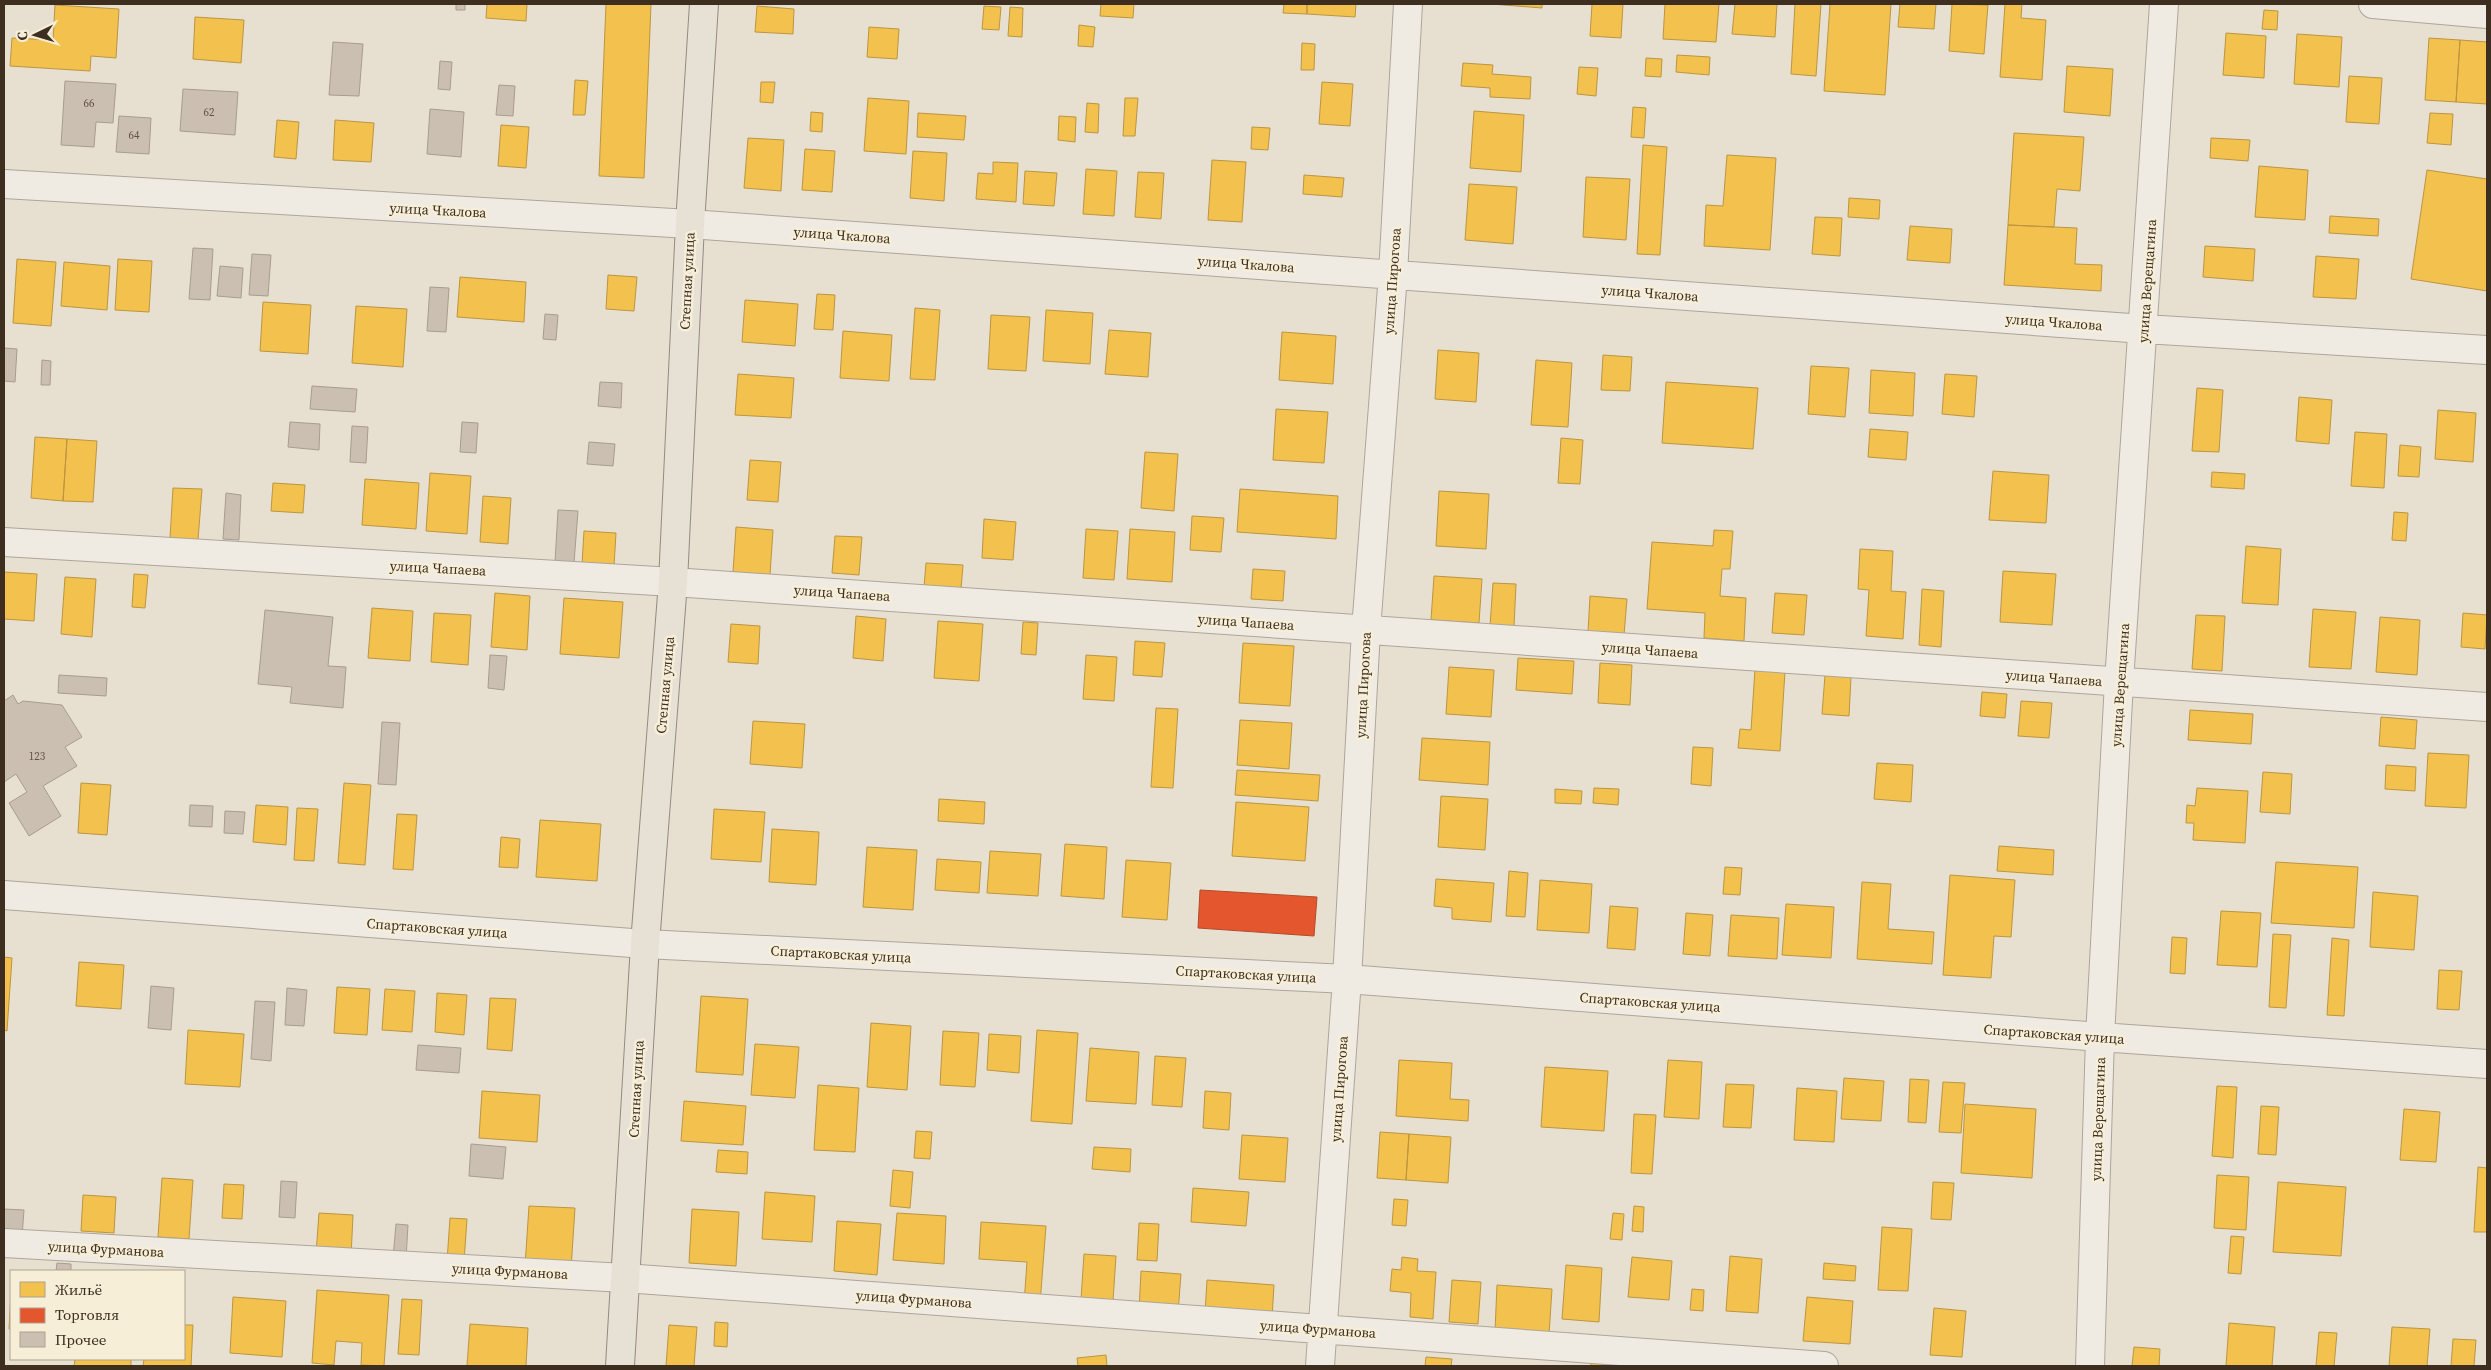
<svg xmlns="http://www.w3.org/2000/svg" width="2491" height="1370" font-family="'Source Serif 4',serif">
<rect width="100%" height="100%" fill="#e7e0d1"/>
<!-- homes -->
<path fill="#f2c14e" stroke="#bc9540" d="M487 4H527L526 21 486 18Z
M606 4H651L644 178 599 176Z
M1101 4H1134L1133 18 1100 16Z
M1284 4H1307V14L1283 13Z
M1307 4H1356L1355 17 1307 14Z
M1491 4H1542V8Z
M1592 4H1623L1621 38 1590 36Z
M1665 4H1719L1716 42 1663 39Z
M1735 4H1777L1775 37 1732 34Z
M1795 4H1821L1816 76 1791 74Z
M1830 4H1891L1885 95 1824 91Z
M1900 4H1936L1934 29 1898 27Z
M1952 4 1988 5 1984 54 1949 51Z
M2005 4H2022L2021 18 2046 20 2042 80 2000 77Z
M55 5 119 9 116 58 91 56 90 71 10 66 12 38 53 40Z
M757 6 794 9 793 34 755 32Z
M984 6 1001 7 999 30 982 29Z
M1010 7 1023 8 1022 37 1008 36Z
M2264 10 2278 11 2277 30 2262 29Z
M195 17 244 20 241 63 193 59Z
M1079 25 1095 27 1093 47 1078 46Z
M869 27 899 29 897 59 867 57Z
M2226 33 2266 36 2264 78 2223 75Z
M2297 34 2342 37 2339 87 2294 84Z
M2429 38 2460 40 2456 102 2425 100Z
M2460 40 2487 42V104L2456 102Z
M1302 43 1315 44 1314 70H1301Z
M1677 55 1710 57 1709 75 1676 72Z
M1646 58 1662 59 1661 77 1645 76Z
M1463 63 1493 65 1492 74 1531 77 1530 99 1490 97V88L1461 86Z
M2067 66 2113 69 2110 116 2064 112Z
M1579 67 1598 68 1596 96 1577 94Z
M2349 76 2382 78 2379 124 2346 122Z
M575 80 588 81 585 115H573Z
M761 82H775L773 103 760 102Z
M1322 82 1353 84 1350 126 1319 124Z
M868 98 909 101 906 154 864 151Z
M1125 98H1138L1135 136H1123Z
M1087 103 1099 104 1098 133 1085 132Z
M1633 107 1646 108 1644 138 1631 137Z
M1474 111 1524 115 1521 172 1470 168Z
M811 112 823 113 822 132 810 131Z
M918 113 966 116 964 140 917 137Z
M2430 113 2453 114 2451 145 2427 143Z
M1059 116 1076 117 1075 142 1058 140Z
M277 120 299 122 296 159 274 157Z
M335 120 374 123 371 162 333 160Z
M501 125 529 127 526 168 498 166Z
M1252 127 1270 128 1268 150 1251 149Z
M2014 133 2084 137 2080 191 2057 189 2054 227 2008 225Z
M748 138 784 140 781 191 744 188Z
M2211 138 2250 140 2248 161 2210 158Z
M1643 145 1667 147 1660 255 1637 254Z
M805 149 835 151 832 192 802 190Z
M913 151 947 153 944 201 910 198Z
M1727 155 1776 158 1770 250 1704 246 1706 205 1723 206Z
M1212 160 1246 162 1242 222 1208 220Z
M993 162 1018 163 1016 202 976 199 978 173 993 174Z
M2259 166 2308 170 2305 220 2255 217Z
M1086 169 1117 171 1114 216 1083 214Z
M2427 170 2487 179V291L2411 279Z
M1025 171 1057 173 1054 206 1023 204Z
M1138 172 1164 173 1161 219 1135 217Z
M1304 175 1344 178 1342 197 1303 194Z
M1586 177 1630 179 1626 240 1583 237Z
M1469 184 1517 187 1513 244 1465 240Z
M1849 198 1880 200 1879 219 1848 217Z
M2330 216 2379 219 2378 236 2329 233Z
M1815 217 1842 218 1840 256 1812 254Z
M2008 225 2077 228 2075 264 2102 265 2101 291 2004 285Z
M1910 226 1952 229 1950 263 1907 260Z
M2205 246 2255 249 2253 281 2203 277Z
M2316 256 2359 259 2356 299 2313 297Z
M17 259 56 262 51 326 13 323Z
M118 259 152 261 149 312 115 310Z
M64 262 110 266 107 310 61 306Z
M608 275 637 277 634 311 606 309Z
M460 277 526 282 524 322 457 317Z
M817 294 835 295 833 330 814 329Z
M745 300 798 304 795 346 742 342Z
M263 302 311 305 308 354 260 351Z
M356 306 407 309 403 367 352 363Z
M915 308 940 310 935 380 910 379Z
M1046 310 1093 313 1090 364 1043 361Z
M991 315 1030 317 1026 371 988 369Z
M1109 330 1151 333 1148 377 1105 374Z
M843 331 892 335 889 381 840 378Z
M1282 332 1336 336 1333 384 1279 380Z
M1438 350 1479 353 1476 402 1435 399Z
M1603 355 1632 357 1630 391 1601 390Z
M1536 360 1572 363 1568 427 1531 425Z
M1811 366 1849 368 1845 417 1808 414Z
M1871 370 1915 373 1913 416 1869 413Z
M738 374 794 378 791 418 735 415Z
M1945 374 1977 376 1974 417 1942 414Z
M1666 382 1758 388 1753 449 1662 443Z
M2197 388 2223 390 2219 452 2192 451Z
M2299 397 2332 400 2329 444 2296 441Z
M1276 409 1328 412 1324 463 1273 460Z
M2438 410 2476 413 2473 462 2435 459Z
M1870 429 1908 432 1906 460 1868 457Z
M2355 432 2387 434 2384 488 2351 486Z
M35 437 67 439 63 501 31 498Z
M1561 438 1583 440 1580 484 1558 483Z
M67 439 97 441 93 502 63 501Z
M2400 445 2421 447 2419 477 2398 476Z
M1145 452 1178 454 1174 511 1141 508Z
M750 460 781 462 778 502 747 500Z
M1993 471 2049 475 2046 523 1989 520Z
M2212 472 2245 474 2244 489 2211 487Z
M430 473 471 476 467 534 426 531Z
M365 479 419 483 416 529 362 525Z
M273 483 305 485 303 513 271 511Z
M173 488 202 489 198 540 170 538Z
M1240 489 1338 496 1336 539 1237 532Z
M1439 491 1489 494 1486 549 1436 546Z
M483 496 511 498 508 544 480 542Z
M2394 512 2408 513 2406 541 2392 540Z
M1192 516 1224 518 1221 552 1190 550Z
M984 519 1016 522 1013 560 982 558Z
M736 527 773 530 770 575 733 572Z
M1086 529 1118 531 1114 580 1083 578Z
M1130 529 1175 532 1172 582 1127 579Z
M1714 530 1733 531 1730 569H1722L1720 596 1746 598 1744 641 1704 638 1705 613 1647 609 1652 542 1713 546Z
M584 531 616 533 614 566 582 564Z
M835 536 862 537 859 575 832 573Z
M2246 546 2281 549 2278 605 2242 603Z
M1860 549 1893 551 1891 591 1906 592 1903 639 1866 636 1869 590 1858 589Z
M926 563 963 565 961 589 924 587Z
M1253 569 1285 571 1283 601 1251 599Z
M2003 571 2056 574 2052 625 2000 622Z
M4 572 37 574 34 621 4 619Z
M134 574 148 575 145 608 132 607Z
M1434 576 1482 579 1479 623 1431 620Z
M65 577 96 579 92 637 61 634Z
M1493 583 1516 584 1514 627 1490 626Z
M1922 589 1944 591 1941 647 1919 645Z
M495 593 530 596 527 650 491 647Z
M1775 593 1807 595 1804 635 1772 633Z
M1590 596 1627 599 1624 635 1588 632Z
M564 598 623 602 619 658 560 654Z
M372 608 413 611 410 661 368 658Z
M2313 609 2356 612 2351 669 2309 667Z
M434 613 471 615 468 665 431 662Z
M2463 613 2487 615 2485 649 2461 647Z
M2196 615 2225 616 2222 671 2192 669Z
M856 616 886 619 883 661 853 658Z
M2380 617 2420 620 2417 675 2376 672Z
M938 621 983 624 979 681 934 678Z
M1023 622 1038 623 1036 655 1021 654Z
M731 624 760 626 758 664 728 662Z
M1135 641 1165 643 1162 677 1133 675Z
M1243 643 1294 646 1290 706 1239 703Z
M1086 655 1117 657 1114 701 1083 699Z
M1518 658 1574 661 1572 694 1516 690Z
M1600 663 1632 665 1630 705 1598 703Z
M1449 667 1494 670 1491 717 1446 714Z
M1755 669 1785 671 1780 751 1738 748 1740 729 1751 730Z
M1825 675 1851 677 1849 716 1822 714Z
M1982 692 2007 694 2005 718 1980 716Z
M2021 701 2052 703 2049 738 2018 736Z
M1156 708 1178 709 1173 788 1151 787Z
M2190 710 2253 714 2251 744 2188 740Z
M2381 717 2417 720 2415 749 2379 746Z
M1240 720 1292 723 1289 769 1237 765Z
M753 721 805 724 802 768 750 764Z
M1422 738 1490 742 1488 785 1419 780Z
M1693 747 1713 748 1711 786 1691 784Z
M2428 753 2469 755 2466 808 2425 806Z
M1877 763 1913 765 1911 802 1874 799Z
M2386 765 2416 767 2415 791 2385 789Z
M1237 770 1320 775 1318 801 1235 795Z
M2263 772 2292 774 2290 814 2260 812Z
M81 783 111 785 107 835 78 833Z
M344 783 371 785 365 865 338 863Z
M1594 788 1619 789 1618 805 1593 803Z
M2197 788 2248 791 2245 843 2193 840 2194 823H2186L2187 805 2195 806Z
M1555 789 1582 791 1581 804 1555 803Z
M1441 796 1488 799 1485 850 1438 847Z
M939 799 985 802 984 824 938 821Z
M1236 802 1309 807 1305 861 1232 856Z
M256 805 288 807 286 845 253 842Z
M297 808 318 809 314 861 294 860Z
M714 809 765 812 761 862 711 859Z
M397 814 417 815 413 870 393 869Z
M540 820 601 824 597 881 536 877Z
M772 829 819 832 816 885 769 882Z
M501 837 520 839 518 868 499 867Z
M1065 844 1107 847 1104 899 1061 896Z
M1999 846 2054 850 2053 875 1997 871Z
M867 847 917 850 913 910 863 907Z
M990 851 1041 854 1038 896 987 893Z
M937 859 981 862 979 893 935 890Z
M1126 860 1171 863 1167 920 1122 917Z
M2276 862 2358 867 2354 928 2271 923Z
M1725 867 1742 868 1740 895 1723 894Z
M1509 871 1528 873 1525 917 1506 916Z
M1950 875 2015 880 2011 937 1994 936 1991 978 1943 975Z
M1436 879 1494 883 1491 922 1452 919V908L1434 906Z
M1540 880 1592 884 1589 933 1537 930Z
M1862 882 1891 884 1888 929 1934 932 1932 964 1857 959Z
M2373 892 2418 896 2414 950 2370 947Z
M1786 904 1834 907 1831 958 1782 955Z
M1610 906 1638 908 1635 950 1607 948Z
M2221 911 2261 913 2257 967 2217 965Z
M1686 913 1713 915 1710 956 1683 954Z
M1731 915 1779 918 1777 959 1728 956Z
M2273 934 2291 935 2286 1008 2269 1007Z
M2172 937 2187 938 2185 974 2170 973Z
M2332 938 2349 940 2344 1016 2327 1015Z
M4 957 12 958 7 1031 4 1030Z
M79 962 124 965 121 1009 76 1006Z
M2439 970 2462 971 2459 1010 2437 1009Z
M337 987 370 989 367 1035 334 1033Z
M385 989 415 991 412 1032 382 1030Z
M437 993 467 995 464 1035 435 1032Z
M701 996 748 999 743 1075 696 1072Z
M490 998 516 999 512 1051 487 1049Z
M871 1023 911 1026 907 1090 867 1087Z
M188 1030 244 1034 240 1087 185 1084Z
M1037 1030 1078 1033 1072 1124 1031 1121Z
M943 1031 979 1033 975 1087 940 1085Z
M989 1034 1021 1036 1019 1073 987 1070Z
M755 1044 799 1047 795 1098 751 1095Z
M1090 1048 1139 1052 1136 1104 1086 1101Z
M1155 1056 1186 1058 1182 1107 1152 1105Z
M1399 1060 1452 1063 1450 1099 1469 1100 1468 1121 1396 1116Z
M1668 1060 1702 1062 1699 1119 1664 1117Z
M1545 1067 1608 1071 1604 1131 1541 1127Z
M1844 1078 1884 1081 1881 1121 1841 1119Z
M1910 1079 1929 1080 1926 1123 1908 1122Z
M1943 1082 1965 1083 1961 1133 1939 1132Z
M1726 1084 1754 1085 1751 1128 1723 1127Z
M818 1085 859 1088 855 1152 814 1150Z
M2217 1086 2237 1087 2233 1158 2212 1156Z
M1797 1088 1837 1091 1834 1142 1794 1140Z
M482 1091 540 1095 537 1142 479 1138Z
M1205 1091 1231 1093 1229 1130 1203 1128Z
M684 1101 746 1106 743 1145 681 1141Z
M1965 1104 2036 1109 2032 1178 1961 1173Z
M2261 1106 2279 1107 2276 1155 2258 1154Z
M2404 1109 2440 1112 2436 1162 2400 1160Z
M1634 1114 1656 1115 1652 1174 1631 1173Z
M916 1131 932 1132 930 1159 914 1158Z
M1380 1132 1409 1134 1406 1180 1377 1178Z
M1409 1134 1451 1137 1448 1183 1406 1180Z
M1242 1135 1288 1138 1285 1182 1239 1179Z
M1094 1147 1131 1149 1130 1172 1092 1169Z
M718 1150 748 1152 747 1174 716 1172Z
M2478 1167 2487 1168V1232H2474Z
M893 1170 913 1172 910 1208 890 1206Z
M2217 1175 2249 1177 2246 1230 2214 1228Z
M162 1178 193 1180 189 1239 158 1237Z
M1933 1182 1954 1183 1951 1220 1931 1219Z
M2278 1182 2346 1187 2341 1256 2273 1252Z
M224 1184 244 1185 242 1219 222 1218Z
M1193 1188 1249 1192 1246 1226 1191 1222Z
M765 1192 815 1196 812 1242 762 1239Z
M83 1195 116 1197 114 1233 81 1231Z
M1394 1199 1408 1200 1406 1226 1392 1225Z
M529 1206 575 1208 571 1269 525 1266Z
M1634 1206 1644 1207 1643 1232 1632 1231Z
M692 1209 739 1212 736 1266 689 1263Z
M319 1213 353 1215 351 1257 316 1254Z
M897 1213 946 1216 944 1264 893 1260Z
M1613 1213 1624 1214 1622 1240 1610 1239Z
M450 1218 467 1219 464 1262 447 1261Z
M837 1221 881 1224 877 1275 834 1271Z
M981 1222 1046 1226 1040 1304 1024 1303 1027 1262 979 1259Z
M1139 1223 1159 1224 1157 1261 1137 1260Z
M1882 1227 1912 1229 1908 1291 1878 1290Z
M2231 1236 2244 1237 2241 1274 2228 1273Z
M1084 1254 1116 1256 1113 1301 1081 1299Z
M1730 1256 1762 1259 1758 1313 1726 1311Z
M1402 1257 1418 1259 1417 1271 1436 1272 1433 1319 1410 1317 1411 1293 1390 1291 1392 1269 1401 1270Z
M1632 1257 1672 1261 1669 1300 1628 1297Z
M1824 1263 1856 1266 1855 1281 1823 1279Z
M1566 1265 1602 1268 1599 1322 1562 1319Z
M1141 1271 1181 1274 1178 1313 1139 1310Z
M1207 1280 1274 1285 1272 1318 1205 1314Z
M1452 1280 1481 1282 1478 1324 1449 1322Z
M1497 1285 1552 1289 1549 1335 1495 1331Z
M1692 1289 1704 1290 1703 1311 1690 1310Z
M317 1290 389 1295 384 1366 361 1365 362 1343 336 1341 334 1365 312 1363Z
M11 1292V1329H9Z
M233 1297 286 1301 282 1357 230 1353Z
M1807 1297 1853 1301 1850 1344 1803 1341Z
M402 1299 422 1300 419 1355 398 1354Z
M1934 1308 1966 1311 1962 1357 1930 1355Z
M715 1322 728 1323 727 1347 714 1346Z
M2229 1323 2275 1327 2272 1366H2226Z
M470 1324 528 1328 526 1366H467Z
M184 1325H193L191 1366H143L144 1359H184Z
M669 1325 697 1327 694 1366H666Z
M2392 1327 2430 1329 2427 1366H2389Z
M2319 1332 2337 1333 2334 1366H2316Z
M2453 1339 2476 1340 2474 1366H2451Z
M2134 1347 2160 1349 2159 1366H2132Z
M1106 1355 1107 1366H1078L1077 1358Z
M1426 1357 1452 1359 1451 1366H1425Z
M75 1359H131V1366H74Z
M1591 1362 1608 1363V1366H1591Z"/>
<!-- shops -->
<path fill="#e4572e" stroke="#b24b2a" d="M1200 890 1317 897 1314 936 1198 928Z"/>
<!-- building -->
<path fill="#cbbfb2" stroke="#a89c90" d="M456 4H465V10H456Z
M333 42 363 44 359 96 329 95Z
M440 61 452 62 450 90 438 89Z
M65 81 116 84 113 123 96 122 94 147 61 145Z
M499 85 515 86 513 116 496 115Z
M183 89 238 92 235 135 180 131Z
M430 109 464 112 461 157 427 154Z
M119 116 151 118 149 154 116 152Z
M193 248 213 249 210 300 189 299Z
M252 254 271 255 268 296 249 295Z
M220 266 243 268 241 298 217 296Z
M430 287 449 288 446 332 427 331Z
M545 314 558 315 556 340 543 339Z
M4 348 17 349 15 382 4 381Z
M42 360 51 361 50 385H41Z
M600 382 622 383 621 408 598 406Z
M312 386 357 389 355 412 310 409Z
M290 422 320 424 319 450 288 447Z
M462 422 478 423 476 453 460 452Z
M352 426 368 427 366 463 350 462Z
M589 442 615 444 613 466 587 464Z
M226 493 241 495 239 540 223 539Z
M558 510 578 511 574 563 555 562Z
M265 610 333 617 328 666 346 667 343 708 290 703 292 687 258 684Z
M490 655 507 656 504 690 488 688Z
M59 675 107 678 106 696 58 693Z
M13 695 18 704 23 701 62 705 82 737 65 747 77 766 43 786 61 816 29 836 9 803 27 792 16 774 4 782V701Z
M382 722 400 723 396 785 378 784Z
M190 805 213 806 212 827 189 826Z
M225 811 245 812 243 834 224 833Z
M151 986 174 988 171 1030 148 1028Z
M287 988 307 990 304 1026 285 1025Z
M255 1001 275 1002 271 1061 251 1059Z
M418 1045 461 1048 459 1073 416 1070Z
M471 1144 506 1147 503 1179 469 1176Z
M281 1181 297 1182 295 1218 279 1217Z
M4 1209 24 1210 22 1237 4 1235Z
M396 1224 408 1225 406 1259 393 1258Z
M57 1263 71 1264V1271H56Z"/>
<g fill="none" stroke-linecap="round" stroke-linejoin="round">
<!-- minor casing -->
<g stroke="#ada599" stroke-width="30">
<path id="minor" d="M2373 4 2487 14
M4 184 690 224 2144 329 2487 350
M4 542 673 582 2487 707
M4 895 645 944 1347 979 2100 1037 2487 1064
M4 1243 625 1278 1824 1366
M1320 1366 1347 979 1366 630 1393 274 1408 4
M2090 1366 2100 1037 2119 682 2164 4"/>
</g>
<!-- major casing -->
<g stroke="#928b80" stroke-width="30">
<path id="major" d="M620 1366 645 944 673 582 690 224 704 4"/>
</g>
<!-- minor -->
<use href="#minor" stroke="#efebe3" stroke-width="28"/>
<!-- major -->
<use href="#major" stroke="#e6e1d4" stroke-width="28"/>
</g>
<g text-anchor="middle" stroke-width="5" stroke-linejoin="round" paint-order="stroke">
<!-- number labels -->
<g font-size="11" fill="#605244">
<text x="89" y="107">66</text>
<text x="209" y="116">62</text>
<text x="134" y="139">64</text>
<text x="37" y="760">123</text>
</g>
<!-- street labels -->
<g font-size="14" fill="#3d2e20" stroke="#f7eed8">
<text transform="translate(438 210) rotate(3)" y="5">улица Чкалова</text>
<text transform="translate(842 235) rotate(4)" y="5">улица Чкалова</text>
<text transform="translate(1246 264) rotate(4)" y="5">улица Чкалова</text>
<text transform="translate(687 281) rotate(-87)" y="5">Степная улица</text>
<text transform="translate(1392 281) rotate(-86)" y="5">улица Пирогова</text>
<text transform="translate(2147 281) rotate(-86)" y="5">улица Верещагина</text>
<text transform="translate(1650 293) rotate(4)" y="5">улица Чкалова</text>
<text transform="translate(2054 322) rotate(4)" y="5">улица Чкалова</text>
<text transform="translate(438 568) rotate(3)" y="5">улица Чапаева</text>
<text transform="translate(842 593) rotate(4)" y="5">улица Чапаева</text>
<text transform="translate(1246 622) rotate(4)" y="5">улица Чапаева</text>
<text transform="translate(1650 650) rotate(4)" y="5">улица Чапаева</text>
<text transform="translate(2054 678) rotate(4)" y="5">улица Чапаева</text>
<text transform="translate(665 685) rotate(-85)" y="5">Степная улица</text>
<text transform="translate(1363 685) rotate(-87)" y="5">улица Пирогова</text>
<text transform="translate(2120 685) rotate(-86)" y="5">улица Верещагина</text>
<text transform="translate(437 928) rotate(4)" y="5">Спартаковская улица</text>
<text transform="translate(841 954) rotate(3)" y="5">Спартаковская улица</text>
<text transform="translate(1246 974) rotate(3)" y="5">Спартаковская улица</text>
<text transform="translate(1650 1002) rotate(4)" y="5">Спартаковская улица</text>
<text transform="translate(2054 1034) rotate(4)" y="5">Спартаковская улица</text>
<text transform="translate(636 1089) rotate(-87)" y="5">Степная улица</text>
<text transform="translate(1339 1089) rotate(-86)" y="5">улица Пирогова</text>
<text transform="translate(2098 1119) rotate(-88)" y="5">улица Верещагина</text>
<text transform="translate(106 1249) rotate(3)" y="5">улица Фурманова</text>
<text transform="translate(510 1271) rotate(3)" y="5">улица Фурманова</text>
<text transform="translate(914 1299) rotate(4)" y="5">улица Фурманова</text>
<text transform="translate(1318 1329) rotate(4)" y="5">улица Фурманова</text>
</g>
</g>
<!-- border -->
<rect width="2491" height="1370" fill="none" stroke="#3d2e20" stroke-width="10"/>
<!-- legend -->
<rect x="10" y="1270" width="175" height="90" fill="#f7eed8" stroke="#ada18e"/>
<rect x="20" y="1282" width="25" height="15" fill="#f2c14e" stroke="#ada18e"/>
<text x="55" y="1295" font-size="15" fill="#3d2e20">Жильё</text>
<rect x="20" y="1308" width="25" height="15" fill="#e4572e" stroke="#ada18e"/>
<text x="55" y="1320" font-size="15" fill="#3d2e20">Торговля</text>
<rect x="20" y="1332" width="25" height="15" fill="#cbbfb2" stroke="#ada18e"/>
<text x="55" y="1345" font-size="15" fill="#3d2e20">Прочее</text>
<!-- north arrow -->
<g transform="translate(35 35) rotate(265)" stroke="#f7eed8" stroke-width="4" paint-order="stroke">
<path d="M0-4L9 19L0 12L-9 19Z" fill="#3d2e20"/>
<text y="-8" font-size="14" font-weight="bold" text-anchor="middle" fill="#3d2e20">С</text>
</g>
</svg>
